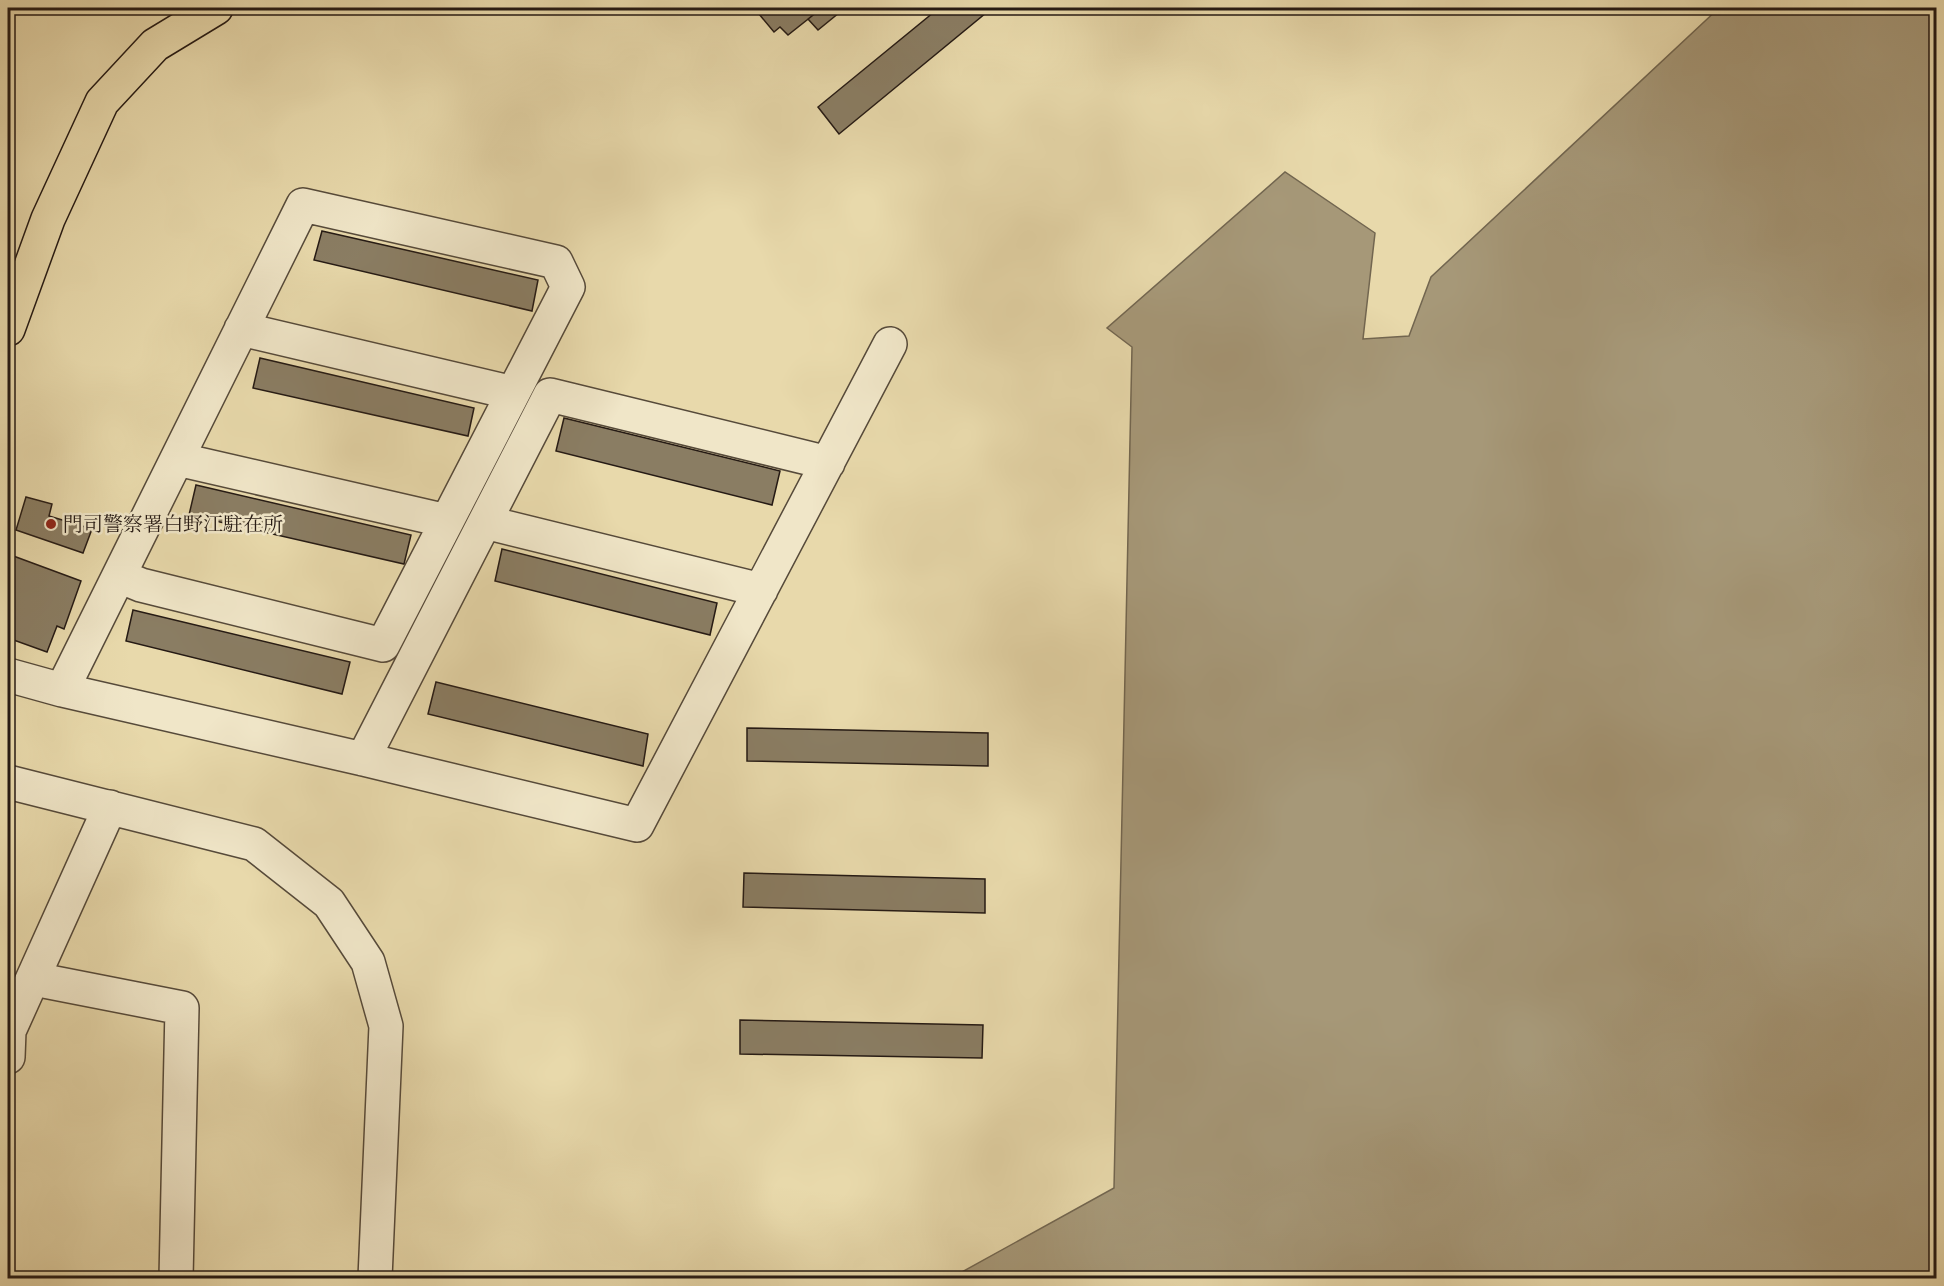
<svg xmlns="http://www.w3.org/2000/svg" width="1944" height="1286" font-family="'Libre Caslon Text','Noto Serif JP',serif">
<rect width="100%" height="100%" fill="#e8d9ab"/>
<filter id="stains"><feTurbulence type="fractalNoise" baseFrequency=".00333" numOctaves="4"/><feColorMatrix values="0 0 0 0 .2 0 0 0 0 .09 0 0 0 0 .02 0 0 0 .5 -.17"/></filter>
<radialGradient id="worn" r=".72"><stop offset=".6" stop-color="#630" stop-opacity="0"/><stop offset="1" stop-color="#630" stop-opacity=".3"/></radialGradient>
<!-- water -->
<path fill="#a69878" stroke="#726650" stroke-width="1.5" d="M1719 8H1936V1278H951L1114 1188 1132 347 1107 328 1285 172 1375 233 1363 339 1409 336 1431 277Z"/>
<!-- building -->
<path fill="#8a7d63" stroke="#251a14" stroke-width="1.5" d="M754 8H822L788 35 780 27 774 32Z
M822 8H845L818 30 808 19Z
M939 8H992L839 134 818 107Z
M322 231 538 280 532 311 314 260Z
M260 358 474 408 468 436 253 388Z
M564 418 780 471 772 505 556 451Z
M196 485 411 535 404 564 189 515Z
M26 497 52 504 49 516 92 529 83 553 16 530Z
M502 549 717 603 710 635 495 581Z
M8 554 81 581 64 629 57 626 47 652 8 638Z
M133 610 350 662 342 694 126 641Z
M436 682 648 734 643 766 428 714Z
M747 728 988 733V766L747 761Z
M744 873 985 879V913L743 907Z
M740 1020 983 1025 982 1058 740 1054Z"/>
<g fill="none" stroke-linecap="round" stroke-linejoin="round">
<!-- minor casing -->
<g stroke="#564a3a" stroke-width="36">
<path id="minor" d="M241 329 513 393
M177 459 447 521
M485 522 761 590
M8 675 62 690 363 759 637 825 890 344
M62 690 303 205 556 262 568 287 383 645 141 585 119 576
M363 759 550 395 828 463
M8 782 254 844 329 903 368 962 386 1026 375 1278
M34 979 182 1008 176 1278
M8 1057 9 1031 110 807"/>
</g>
<!-- major casing -->
<g stroke="#251a14" stroke-width="36">
<path id="major" d="M8 329 48 219 102 102 155 45 216 8"/>
</g>
<!-- minor -->
<use href="#minor" stroke="#f0e6c8" stroke-width="33"/>
<!-- major -->
<use href="#major" stroke="#e8d9ab" stroke-width="33"/>
</g>
<!-- markers -->
<circle fill="#8f2418" stroke="#f0e6c8" stroke-width="2" cx="51" cy="524" r="6"/>
<g text-anchor="middle" stroke-width="5" stroke-linejoin="round" paint-order="stroke">
<!-- poi labels -->
<g font-size="20" fill="#251a14" stroke="#f0e6c8" text-anchor="start">
<text x="63" y="531">門司警察署白野江駐在所</text>
</g>
</g>
<!-- margin -->
<rect width="1944" height="1286" fill="none" stroke="#e8d9ab" stroke-width="30"/>
<rect x="9" y="9" width="1926" height="1268" fill="none" stroke="#251a14" stroke-width="3"/>
<rect x="15" y="15" width="1914" height="1256" fill="none" stroke="#251a14" stroke-width="1.5"/>
<rect width="100%" height="100%" filter="url(#stains)"/>
<rect width="100%" height="100%" fill="url(#worn)"/>
</svg>
